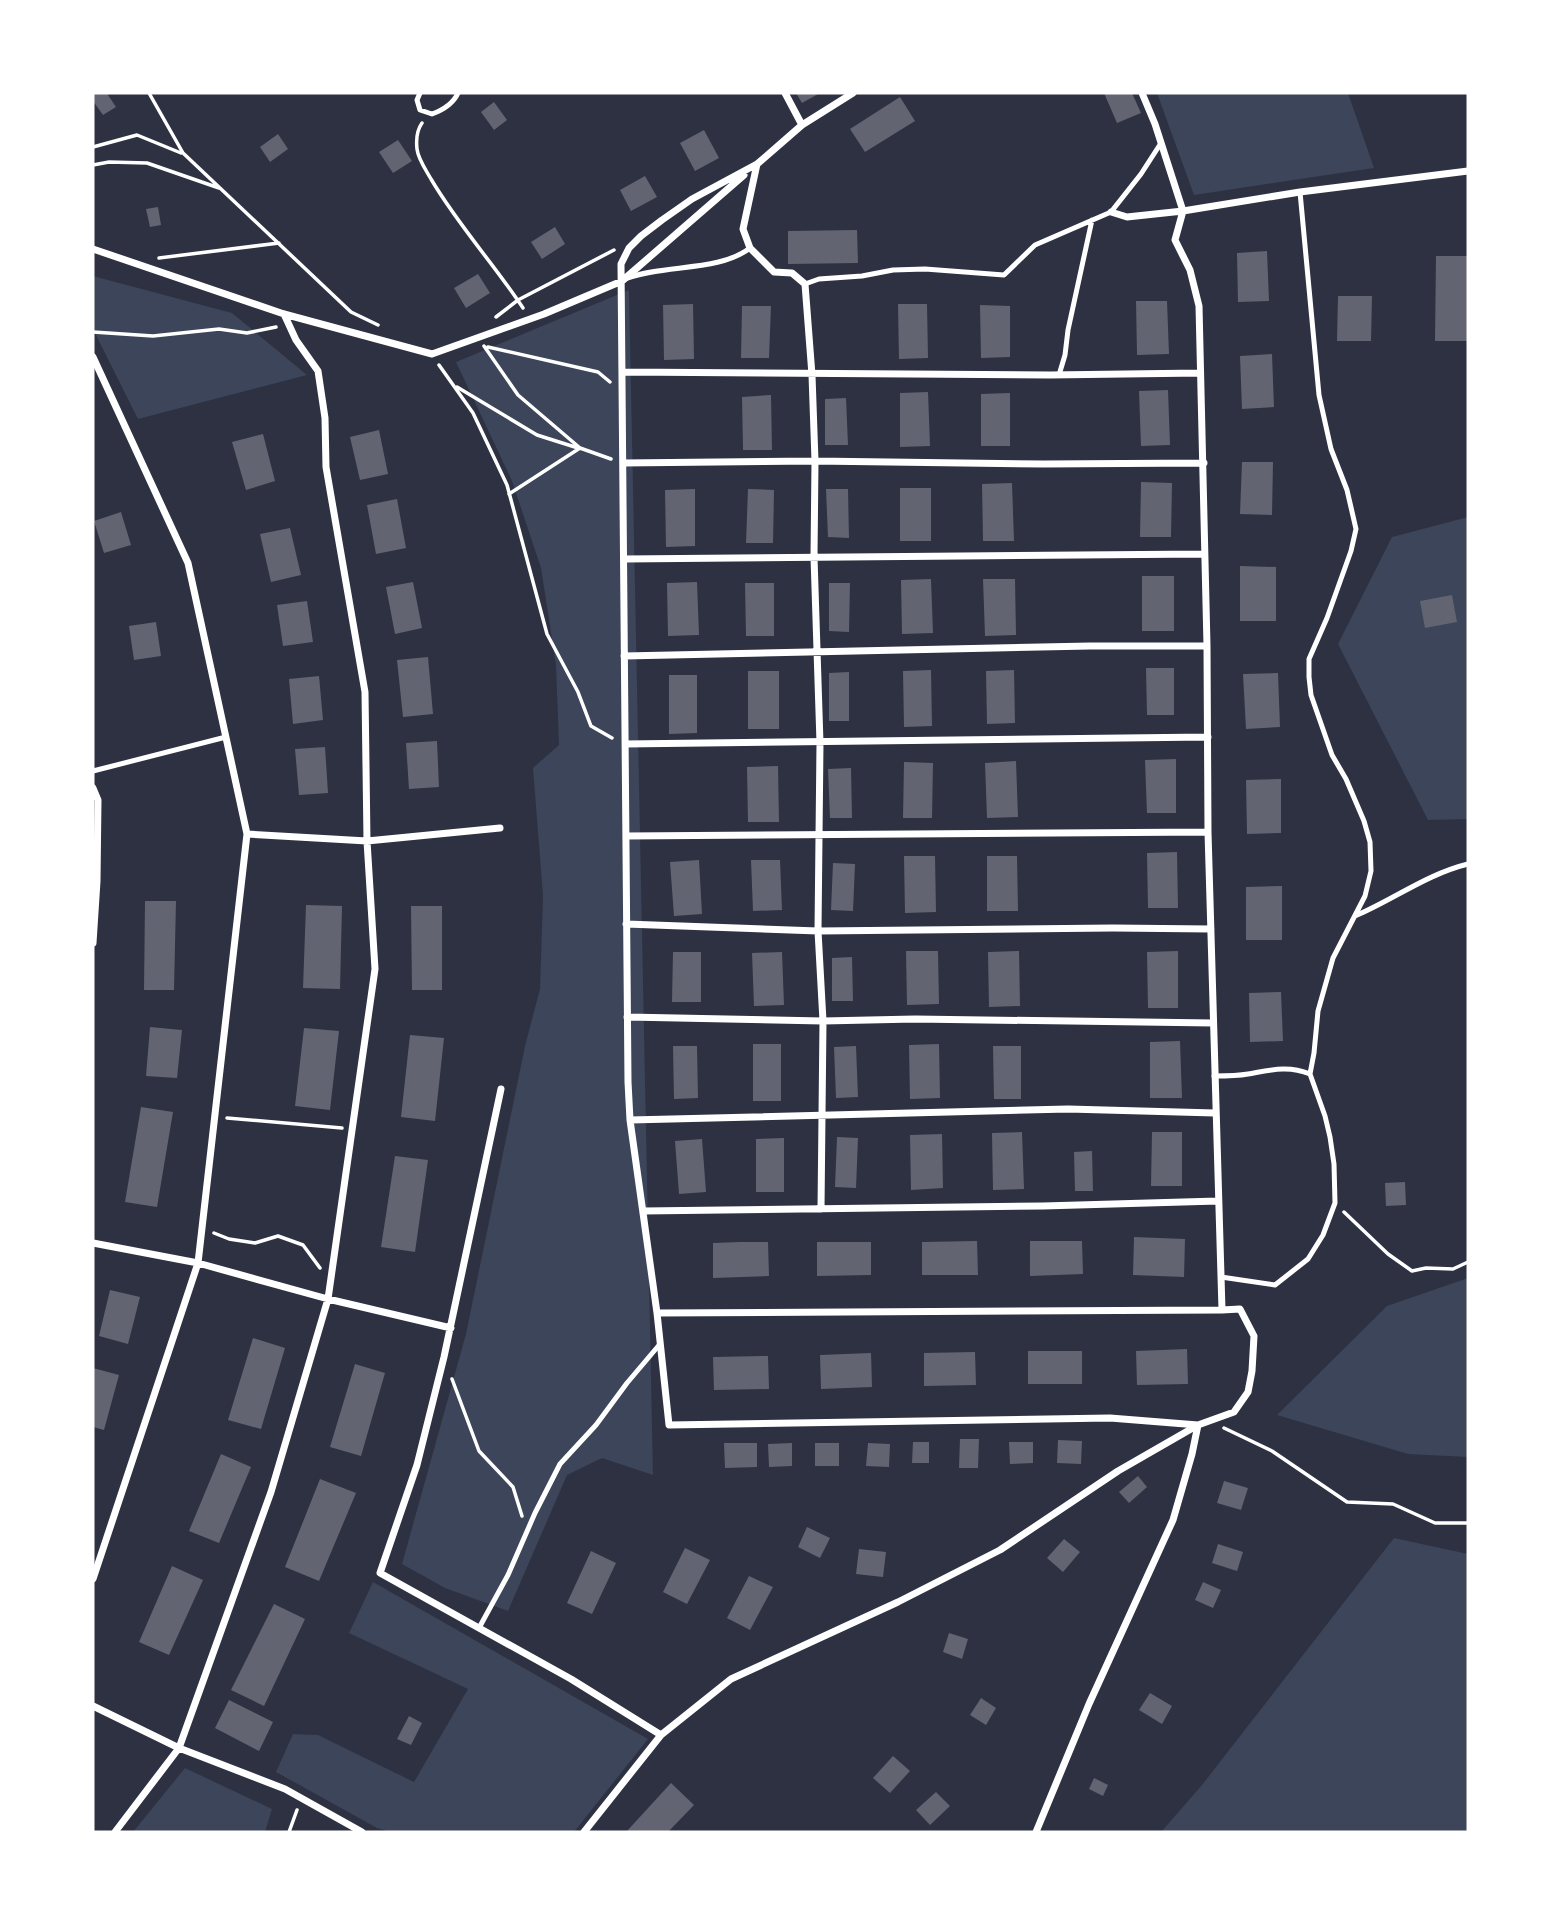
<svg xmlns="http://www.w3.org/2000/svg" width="1561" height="1925" font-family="'IBM Plex Sans',sans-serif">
<rect width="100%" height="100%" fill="#2d3142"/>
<!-- green -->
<path fill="#3c4559" d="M1157 93H1348L1374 168 1194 195Z
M93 276 232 313 307 375 138 419 93 329Z
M629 290 653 1475 602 1458 567 1475 508 1611 445 1588 402 1564 466 1334 525 1046 540 989 543 896 533 768 559 745 556 665 541 568 512 481 456 362Z
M1468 517V819L1428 820 1338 644 1392 537Z
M1468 1278V1457L1408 1454 1277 1415 1387 1306Z
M1394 1538 1468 1554V1832H1161L1202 1785Z
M373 1582 648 1739 574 1832H391L377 1828 276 1772 293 1734 318 1735 414 1782 468 1689 349 1633Z
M185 1768 272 1809 265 1832H133Z"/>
<!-- building -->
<path fill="#626471" d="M93 93H109L108 95 116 107 103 115 93 101Z
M796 93H820L802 103Z
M1104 93H1132L1141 113 1117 123Z
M900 97 915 121 865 152 850 129Z
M494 102 507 120 494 130 481 112Z
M704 130 719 158 695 171 680 143Z
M278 134 288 149 270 162 260 147Z
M398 140 412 161 393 173 379 152Z
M645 176 657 197 631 211 620 190Z
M158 207 161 225 150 227 146 209Z
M555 227 565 244 542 259 531 242Z
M857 230 858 263 788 264V231Z
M1267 251 1269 301 1238 302 1237 253Z
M1436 256H1468V341H1435Z
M478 274 490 293 466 308 454 288Z
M1338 296H1372L1371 341H1337Z
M1136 301H1167L1169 354 1137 355Z
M693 304 694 359 664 360 663 305Z
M898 304H927L928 358 899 359Z
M980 305 1010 306V357L981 358Z
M742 306H771L769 358H741Z
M1272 354 1274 407 1242 409 1240 356Z
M1168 390 1170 445 1141 446 1139 391Z
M928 392 930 446 900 447V393Z
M1010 393V446H981V394Z
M771 395 772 450H743L742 397Z
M846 398 848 445H825V399Z
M379 430 388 474 360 480 350 437Z
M263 434 275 481 246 490 232 442Z
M1242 462H1273L1272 515 1240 514Z
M1141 482 1172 483 1171 537H1140Z
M1012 483 1014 541H983L982 484Z
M900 488H931V541H900Z
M695 489V546L666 547 665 490Z
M748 489 774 490 773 543H746Z
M826 489H848L849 538 828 537Z
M397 499 406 548 376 554 367 505Z
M121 512 131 545 104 553 94 521Z
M290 528 301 575 271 582 260 534Z
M1240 566 1276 567V621H1240Z
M1142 576H1174V631H1142Z
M931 579 933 633 902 634 901 580Z
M983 579H1015L1016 635 985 636Z
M413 582 422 628 395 634 386 587Z
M697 582 699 635 668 636 667 583Z
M745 583H774V636H746Z
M829 583H850L849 632 829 631Z
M1452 595 1457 622 1425 628 1420 601Z
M307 601 313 642 283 646 277 605Z
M156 622 161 656 134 660 129 626Z
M428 657 433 714 403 717 397 660Z
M1146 668H1174V715H1147Z
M931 670 932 726 904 727 903 671Z
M1014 670 1015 723 987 724 986 671Z
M748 671H779V729H748Z
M849 672V721H829V673Z
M1278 673 1280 727 1246 729 1243 674Z
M669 675H697V733L669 734Z
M319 676 323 720 293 724 289 679Z
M437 741 439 787 409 789 406 743Z
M325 747 328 793 299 795 295 749Z
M1176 759V813H1147L1145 760Z
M1016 761 1018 817 987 818 985 763Z
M904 762 933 763 932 818H903Z
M778 766 779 822H748L747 767Z
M851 768 852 818H830L828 769Z
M1281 779V833L1247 834 1246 780Z
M1177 852 1178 908H1148L1147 853Z
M904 856H935L936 912 905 913Z
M987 856H1017L1018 911H987Z
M699 860 702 914 674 916 670 862Z
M751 860H780L782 910 753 911Z
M833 863 855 864 853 911 831 910Z
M1282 886V940H1246V887Z
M145 901H176L174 990H144Z
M306 905 342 906 340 989 303 988Z
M411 906H442V990H412Z
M906 951H938L939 1004 907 1005Z
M1019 951 1020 1006 989 1007 988 952Z
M1178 951V1008H1148L1147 952Z
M673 952H701V1002H672Z
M782 952 784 1005 754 1006 752 953Z
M852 957 853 1001H832V958Z
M1281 992 1283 1041 1250 1042 1249 993Z
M150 1027 182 1030 177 1078 146 1076Z
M304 1028 339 1031 330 1110 295 1106Z
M410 1035 444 1038 435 1121 401 1117Z
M1180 1041 1182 1098H1150V1042Z
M753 1044H781V1101H753Z
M939 1044 940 1098 910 1099 909 1045Z
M673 1046H697L698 1098 674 1099Z
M856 1046 858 1097 836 1098 834 1047Z
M993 1046H1021V1099H994Z
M141 1107 173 1112 157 1207 125 1202Z
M1022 1132 1024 1189 993 1190 992 1133Z
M1152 1132H1182V1186H1151Z
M942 1134 943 1188 911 1190 910 1135Z
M837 1137 858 1138 856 1188 835 1187Z
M784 1138V1192H756V1139Z
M702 1139 706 1192 679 1194 675 1141Z
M1092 1151 1093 1191H1075L1074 1152Z
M395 1156 428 1160 415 1252 381 1247Z
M1405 1182 1406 1205 1386 1206 1385 1183Z
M1134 1237 1185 1239 1184 1277 1133 1275Z
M977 1241 978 1275H922V1242Z
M1030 1241H1082L1083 1274 1030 1276Z
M740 1242H768L769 1276 713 1278V1243Z
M817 1242H871V1275L817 1276Z
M110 1290 140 1297 128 1344 99 1336Z
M253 1338 285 1348 261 1429 228 1420Z
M1187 1349 1188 1384 1137 1385 1136 1351Z
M1028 1351H1082V1384H1028Z
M975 1352 976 1385 924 1386V1353Z
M871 1353 872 1387 821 1389 820 1355Z
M768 1356 769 1389 714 1390 713 1357Z
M355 1364 385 1373 361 1456 330 1447Z
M93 1368 119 1375 104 1430 93 1427Z
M960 1439H979L978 1468H959Z
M1058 1440 1082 1441 1081 1464 1057 1463Z
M913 1442H929V1463H912Z
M1009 1442H1033V1463L1010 1464Z
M724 1443H757V1467L725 1468Z
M792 1443V1466L769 1467 768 1444Z
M815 1443H839V1466H815Z
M868 1443 890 1444 889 1467 866 1466Z
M221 1454 251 1467 219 1543 189 1531Z
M1138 1476 1147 1487 1129 1503 1119 1492Z
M320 1479 356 1493 319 1581 285 1567Z
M1224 1481 1248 1488 1241 1510 1217 1503Z
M807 1527 830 1538 820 1558 798 1547Z
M1064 1539 1080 1552 1063 1572 1047 1558Z
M1218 1544 1243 1552 1237 1571 1212 1563Z
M685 1548 710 1560 687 1604 663 1592Z
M859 1549 886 1552 883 1577 856 1574Z
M591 1551 616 1563 592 1614 567 1603Z
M172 1566 203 1580 169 1655 139 1642Z
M749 1576 773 1587 750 1630 727 1618Z
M1203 1582 1221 1590 1213 1608 1195 1600Z
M274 1604 305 1619 264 1706 231 1690Z
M949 1633 968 1639 962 1659 943 1652Z
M1150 1693 1172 1706 1162 1724 1139 1710Z
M981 1698 996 1708 986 1725 970 1715Z
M229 1700 273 1722 259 1751 215 1728Z
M409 1716 422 1723 411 1745 397 1739Z
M893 1756 910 1771 890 1793 873 1778Z
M1094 1778 1108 1785 1103 1796 1089 1789Z
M671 1783 694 1805 668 1832H629L627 1831Z
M936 1792 950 1806 930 1825 916 1810Z"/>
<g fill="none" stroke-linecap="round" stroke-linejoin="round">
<!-- path -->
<path stroke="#fff" stroke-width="3.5" d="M149 93 183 153 351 312 378 325
M422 123C417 130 416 140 417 149 418 159 426 170 431 179 458 225 494 264 523 308
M93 147 137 135 181 153
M93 165 109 162 147 163 219 188
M159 258 279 243
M496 317 518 300 614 250
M93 332 153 336 219 329 247 333 276 327
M484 346 518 395 580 448 611 459
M488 347 598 372 610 382
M439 365 473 413 507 485 547 634 578 692 591 726 612 738
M457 387 537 435 578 448
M509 494 580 448
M227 1118 342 1128
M1344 1212 1388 1254 1412 1271 1426 1268 1453 1269 1468 1262
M214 1233 229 1239 255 1243 278 1236 303 1245 320 1268
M452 1379 479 1451 513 1487 522 1516
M1224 1428 1272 1451 1347 1502 1393 1504 1435 1523H1468
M289 1832 297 1810"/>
<!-- service -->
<path stroke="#fff" stroke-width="5" d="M420 93 417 100 420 110 432 114C443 110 453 104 458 93
M628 278C665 264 719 272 750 248
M805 284 819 279 862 276 893 270 925 269 1004 275 1035 245 1111 212 1141 174 1161 143
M1059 375 1065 355 1068 330 1092 220
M93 771 226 737
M1355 916C1393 900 1427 874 1468 864
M1214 1076C1226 1076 1237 1076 1248 1074 1271 1070 1288 1065 1310 1074
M1221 1277 1275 1285 1308 1259 1323 1235 1335 1203 1334 1164 1330 1137 1325 1116 1310 1074 1314 1053 1318 1011 1333 958 1365 896 1371 871 1370 842 1364 821 1346 779 1332 755 1311 695 1309 677V659L1327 618 1351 551 1356 529 1347 490 1331 449 1319 395 1300 192
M479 1628 508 1575 535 1513 560 1464 596 1425 627 1383 660 1344"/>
<!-- minor -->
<path stroke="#fff" stroke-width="7" d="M785 93 802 125
M757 164 692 199 662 220 641 236 629 248 621 264 628 1082 630 1120 657 1313 669 1425 1110 1418 1198 1425
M757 164 743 229 750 248 774 272 792 273 805 284 812 375 815 461 814 557 820 743 818 931 823 1021 821 1209
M756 165 802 125 853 93
M1111 212 1127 217 1183 211 1300 192 1468 171
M93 249 284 314 432 354 544 314 622 281 744 175
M93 357 188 563 247 834 198 1263 93 1579
M622 372 1050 375 1200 373
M623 463 815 461 1044 464 1204 463
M624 559 1204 554
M624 656 1090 646H1207
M625 744 1208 737
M93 788 98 800 97 881 93 943
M247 834 367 841 500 828
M626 836 1208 832
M626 924 818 931 1113 928 1211 929
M627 1017 823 1021 915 1019 1213 1023
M501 1089 444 1357 417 1465 380 1573 571 1679 661 1735
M630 1120 1068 1109 1215 1113
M643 1211 1043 1206 1218 1201
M93 1243 198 1263 328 1299 451 1328
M657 1313 1222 1310
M93 1706 179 1748 285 1789 362 1832
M115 1832 179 1748 271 1492 328 1299 375 969 367 841 365 692 326 467 325 418 318 371 296 340 284 314
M584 1832 661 1735 731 1679 898 1602 1000 1550 1118 1471 1198 1425 1234 1412 1248 1392 1252 1371 1254 1336 1240 1309 1222 1310 1208 832 1207 646 1199 306 1190 270 1175 240 1183 211 1155 124 1142 93
M1036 1832 1089 1704 1173 1520 1192 1454 1198 1425"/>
</g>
<!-- border -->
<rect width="1561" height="1925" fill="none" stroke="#ffffff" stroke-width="189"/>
</svg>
